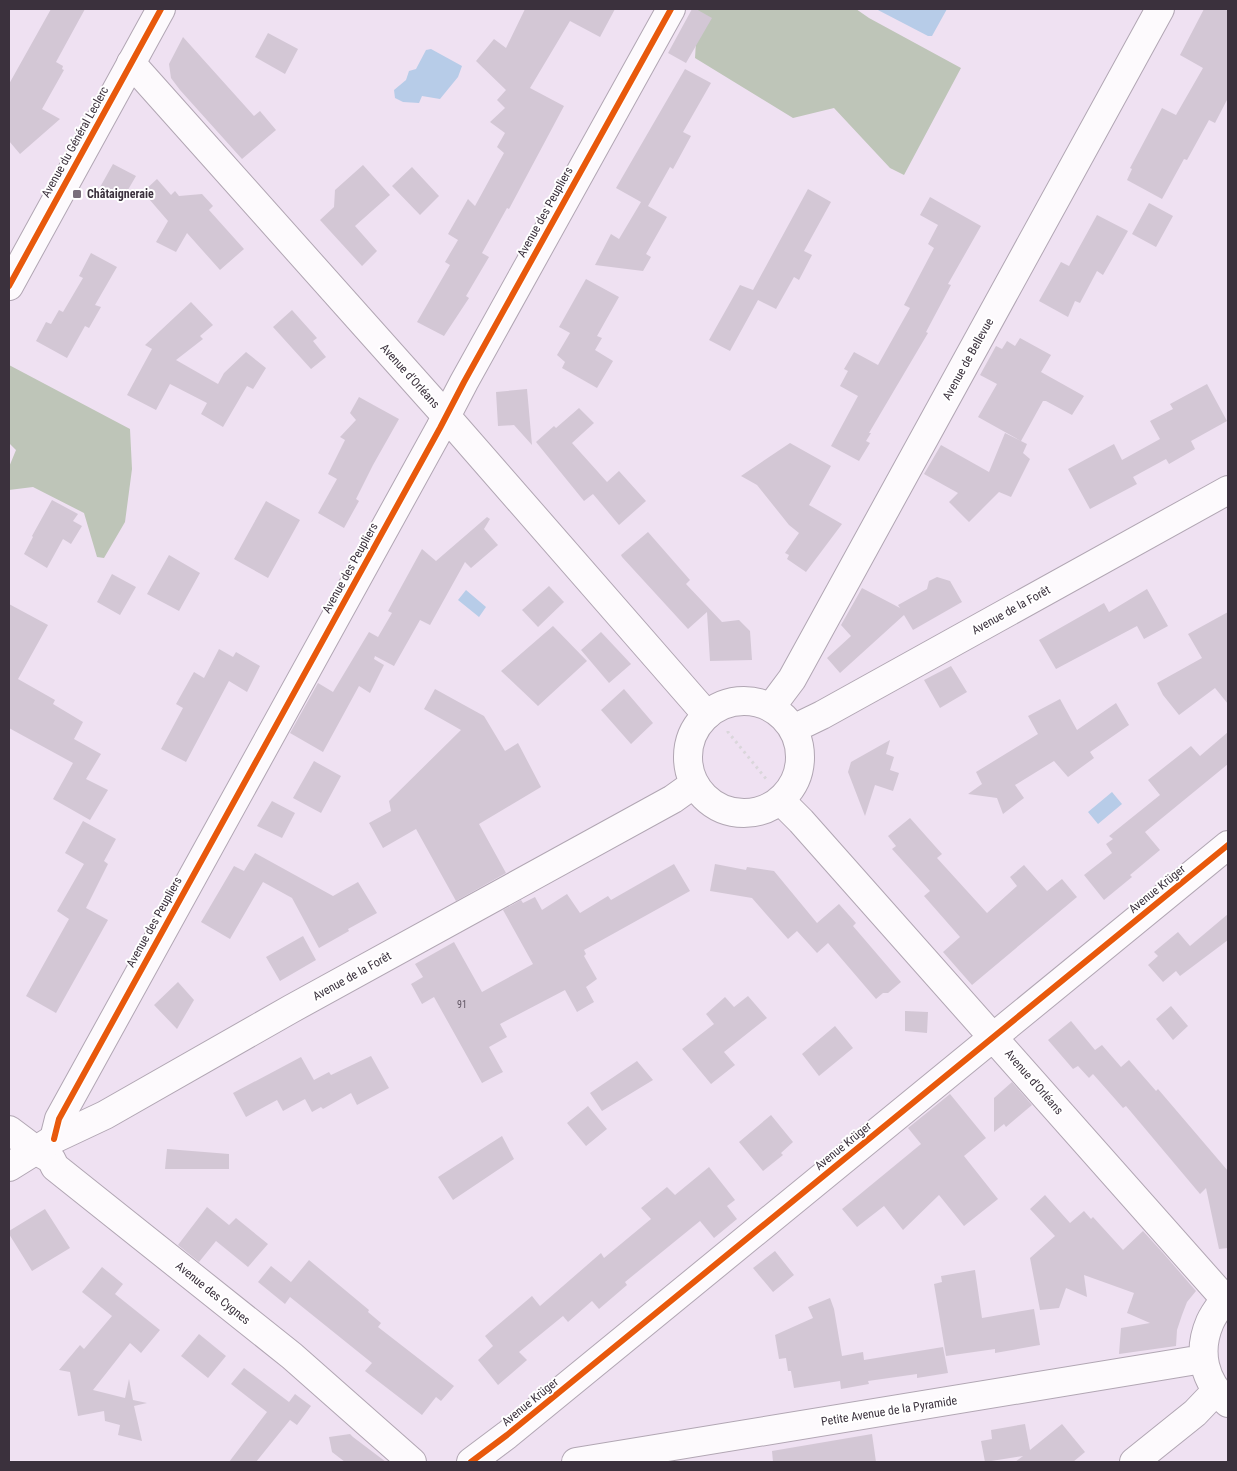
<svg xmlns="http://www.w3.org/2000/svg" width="1237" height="1471" font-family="'Roboto Condensed',sans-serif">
<rect width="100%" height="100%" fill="#efe1f2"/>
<!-- forest -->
<path fill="#bec5b8" d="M698 9H856L869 18 961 68 904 175 890 168 834 108 793 118 695 58Z
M9 365 130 429 132 469 125 522 104 558 97 557 84 513 33 487 9 490V467L16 450 9 443Z"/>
<!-- water -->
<path fill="#b7cce8" d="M876 9H947L932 36H928Z
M431 49 462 66 458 77 440 99 422 96 419 103 403 102 395 98 394 90 406 80 409 71 416 69 426 50Z
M466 590 486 607 479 617 458 600Z
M1112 792 1122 804 1098 824 1088 812Z"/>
<!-- building -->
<path fill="#d3c7d5" d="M51 9H85L56 62 63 66 62 69 64 70 42 109 60 119 20 154 9 141V84Z
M525 9H615L600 37 570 21 530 88 564 106 509 209 507 208 482 253 489 257 466 296 469 298 444 336 417 322 450 265 445 262 458 240 448 234 468 199 475 206 504 153 497 147 505 133 490 122 505 108 497 100 506 90 476 61 494 39 506 48Z
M692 9H696L712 18 686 63 668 53Z
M1204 9H1228V98L1215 123 1209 120 1187 160 1184 159 1162 199 1127 180 1132 169 1130 168 1162 108 1176 115 1203 68 1180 55Z
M268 33 298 49 285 74 255 57Z
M183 37 254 116 260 111 276 130 242 159 180 90 171 78 169 64Z
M685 69 711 83 683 132 691 136 673 169 670 167 648 206 667 217 646 254 651 257 643 271 595 265 611 234 619 239 641 202 616 188Z
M113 164 136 176 121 202 99 189Z
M363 165 390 195 355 226 377 251 362 266 320 220 334 207 335 190Z
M412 167 439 196 420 215 392 186Z
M157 179 171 195 175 191 179 196 202 194 213 206 209 210 244 249 220 270 187 233 176 252 156 242 168 221 143 192Z
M808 189 831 202 804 251 812 255 799 280 794 277 776 309 758 300 730 351 709 340 740 285 753 290Z
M930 197 981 226 948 284 951 285 926 332 928 333 869 433H871L866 441 870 443 859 461 831 446 858 396 840 386 848 371 844 369 854 352 878 365 910 308 904 305 934 248 928 244 938 225 920 215Z
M1149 203 1173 216 1156 247 1132 234Z
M1097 215 1128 231 1103 275 1097 271 1080 303 1075 301 1068 317 1039 301 1061 262 1069 266Z
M91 253 117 267 95 305 101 307 89 328 85 326 67 358 36 341 46 322 51 324 59 310 63 312 83 278 79 276Z
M586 279 619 297 597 336 602 338 595 350 613 361 597 388 562 368 565 362 557 355 570 333 559 327Z
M191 302 213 325 200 336 203 339 176 360 218 384 224 373 246 352 266 368 253 389 247 386 223 427 201 414 207 403 170 384 156 410 127 395 152 349 145 345Z
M292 310 317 338 313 341 326 357 311 369 273 327Z
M1020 338 1051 355 1041 372 1084 396 1072 415 1046 401H1043L1021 441 978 417 997 384 980 375 996 346 1002 349 1007 341 1015 346Z
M1207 384 1227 421 1191 441 1195 449 1169 464 1166 459 1133 477 1137 484 1090 509 1068 469 1114 444 1122 460 1160 439 1150 421 1173 409 1170 404Z
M527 389 532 445 514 425 498 426 496 392Z
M359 397 399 419 373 465 356 499 359 501 344 528 318 513 337 479 328 474 345 440 340 437 356 420 350 413Z
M579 408 594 423 572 443 607 482 619 471 646 501 619 525 593 494 584 501 536 442 554 426 556 428Z
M1005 433 1027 444 1023 453 1030 459 1011 497 999 492 969 522 949 502 958 493 924 474 941 445 989 472Z
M790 443 831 466 809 505 842 524 806 572 787 559 789 555 785 553 799 533 789 525 757 485 741 476Z
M52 500 78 514 73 521 82 526 71 544 63 539 47 568 24 554 33 537 32 536Z
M266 501 300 520 268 578 234 559Z
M487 517 490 519 484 529 498 545 471 568 465 562 430 625 420 620 394 666 375 656 374 659 384 665 370 693 359 686 323 752 290 733 318 683 333 692 369 632 378 637 392 613 388 611 422 549 436 561Z
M648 532 690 580 686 584 722 622 739 620 750 631 752 660 710 661 707 612 688 629 622 557 621 555Z
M169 555 200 573 179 611 147 594Z
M112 574 136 587 120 615 97 602Z
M937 577 950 581 962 602 913 630 904 615 840 673 827 658 851 636 841 625 862 588 900 608 898 605 927 589 929 581Z
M549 586 564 602 538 627 522 610Z
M1147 589 1168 626 1144 639 1137 626 1056 669 1039 640 1104 603 1109 612Z
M9 604 48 625 18 679 55 700 53 704 83 722 74 739 101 754 86 779 108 790 90 820 53 799 73 763 9 728Z
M1228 612V704L1215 688 1179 715 1163 695 1157 683 1202 658 1188 634Z
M553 626 587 661 538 706 501 671Z
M601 632 631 664 609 683 581 650Z
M219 649 233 657 236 652 260 666 247 692 229 681 186 762 161 749 183 708 176 704 194 672 204 678Z
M951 666 967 692 940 708 924 680Z
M435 689 484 716 505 751 518 743 541 787 479 824 506 873 456 901 416 829 383 848 369 823 391 811 389 801 461 730 424 709Z
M624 689 653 723 631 744 601 710Z
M1060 699 1077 730 1116 703 1129 725 1090 752 1094 758 1068 777 1054 761 1015 785 1024 798 1003 814 997 798 968 794 982 784 976 772 1038 734 1028 716Z
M1228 732V764L1145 832 1160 850 1130 875 1132 877 1104 900 1084 875 1112 853 1106 844 1113 839 1109 836 1160 795 1148 780 1191 746 1200 756Z
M890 740 886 754 894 757 890 770 899 773 893 791 875 785 865 816 848 772 851 762Z
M314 761 341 776 321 813 293 798Z
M272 801 295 813 282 838 257 826Z
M910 818 942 854 937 858 987 913 1017 886 1010 877 1024 865 1047 891 1062 879 1077 897 972 985 943 952 960 937 924 896 930 891 892 849 896 846 888 836Z
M83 821 116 839 104 861 108 864 86 908 108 920 56 1013 26 996 69 919 57 911 84 864 65 853Z
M255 853 333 896 358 882 377 913 348 929 349 931 319 948 292 898 263 882 230 939 201 922 234 866 244 871Z
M674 864 690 891 584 950 586 954 584 956 597 979 586 987 594 1002 577 1012 565 990 500 1024 507 1037 489 1047 503 1072 482 1083 434 997 422 1004 411 984 423 977 415 964 454 942 482 992 533 964 503 910 521 900 523 903 535 897 542 910 567 894 580 913 608 896 611 900Z
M715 864 746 870 747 867 774 871 817 923 839 904 856 923 853 926 901 982 888 993H883L876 999 828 943 817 953 797 931 788 939 752 898 710 891Z
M1228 914V940L1180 976 1176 971 1163 982 1148 965 1158 956 1154 952 1178 932 1190 946Z
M303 936 316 960 280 981 266 957Z
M178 982 194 1000 177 1029 154 1005Z
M748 996 767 1018 724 1052 735 1065 711 1084 682 1049 714 1024 706 1014 725 997 734 1007Z
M1171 1006 1188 1026 1173 1040 1156 1019Z
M905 1011 928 1012 927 1033 905 1031Z
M1071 1021 1095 1050 1102 1045 1121 1067 1129 1060 1156 1091 1158 1089 1228 1171V1248L1219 1249 1206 1188 1200 1194 1126 1106 1123 1108 1093 1074 1089 1078 1078 1066 1073 1069 1048 1040Z
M835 1026 853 1048 819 1076 802 1054Z
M371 1056 389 1088 357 1105 351 1093 323 1109 321 1107 312 1112 305 1099 283 1111 277 1100 246 1117 233 1093 301 1057 314 1080 329 1072 331 1075Z
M637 1061 653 1080 602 1111 590 1093Z
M1012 1082 1032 1105 1006 1127 1004 1124 994 1132V1098Z
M950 1094 986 1138 964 1156 998 1199 964 1226 939 1195 903 1230 884 1206 857 1227 842 1209 921 1144 908 1128Z
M588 1106 607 1129 586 1146 567 1123Z
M771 1115 793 1142 781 1153 783 1155 763 1171 739 1142Z
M502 1136 514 1159 453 1200 438 1177Z
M167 1149 229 1154V1169H165Z
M709 1167 735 1200 727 1206 737 1219 714 1238 700 1221 625 1282 627 1285 599 1309 592 1301 568 1322 563 1316 519 1352 527 1360 498 1385 478 1360 493 1346 485 1336 532 1296 540 1306 601 1253 604 1258 651 1219 641 1208 667 1187 675 1195Z
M1045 1195 1070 1223 1084 1211 1091 1219 1093 1217 1123 1250 1143 1231 1164 1254 1196 1291 1187 1302 1182 1315 1177 1330 1176 1346 1119 1354 1121 1328 1150 1323 1127 1313 1134 1293 1084 1275 1087 1297 1066 1288 1059 1308 1040 1310 1030 1258 1055 1236 1030 1209Z
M207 1207 229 1225 236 1218 268 1244 248 1267 216 1241 199 1262 178 1245Z
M45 1209 70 1248 32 1271 9 1234V1231Z
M775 1251 794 1275 773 1292 753 1268Z
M309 1260 369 1310 368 1312 381 1323 378 1327 454 1386 441 1401 436 1397 422 1415 365 1371 372 1363 290 1297 285 1304 258 1282 271 1266 291 1282Z
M102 1267 123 1284 115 1294 160 1330 141 1353 130 1343 93 1390 125 1398 129 1379 133 1400 147 1403 134 1406 142 1441 118 1435 120 1425 105 1421 104 1411 78 1416 70 1372 59 1370 80 1345 84 1349 112 1316 82 1292Z
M975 1270 982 1318 1034 1309 1040 1345 995 1353V1349L946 1356 934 1284 942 1282 941 1276Z
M830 1298 834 1309 842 1356 863 1352 864 1360 943 1347 948 1373 917 1378V1374L868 1381 869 1384 841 1389 840 1381 794 1388 791 1371H788L786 1358 779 1359 775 1335 813 1318 808 1307Z
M199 1334 226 1356 208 1378 181 1356Z
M244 1368 289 1402 295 1394 311 1406 297 1425 290 1420 256 1462H229L267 1412 231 1384Z
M1025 1424 1030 1450 1062 1424 1085 1452 1073 1462H1015L1023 1456 985 1462 981 1441 992 1439 991 1430Z
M350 1434 353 1437 386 1462H345L332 1452 329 1437Z
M872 1434 876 1462H773L772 1451Z"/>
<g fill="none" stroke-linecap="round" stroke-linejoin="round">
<!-- minor casing -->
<g stroke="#b1a6b3" stroke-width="30">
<path id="minor" d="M131 63 446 416 707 715
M771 707 792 679 1160 9
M781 801 801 821 1225 1299
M54 1139 59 1119 440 428 464 382 671 9
M37 1151 51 1159 55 1167 292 1356 412 1462
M1228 1297 1225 1299C1220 1306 1214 1313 1210 1322 1197 1352 1204 1381 1228 1403
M471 1462 507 1435 1228 845
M576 1462 1203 1359
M1134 1462 1195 1413 1216 1391"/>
</g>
<!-- tertiary casing -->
<g stroke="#b1a6b3" stroke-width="30">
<path id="tertiary" d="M688 757a56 56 0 1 1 112 0a56 56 0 1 1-112 0Z
M793 729 822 715 1228 490
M9 1130 37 1151
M9 1167 54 1139 105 1115 291 1009 673 799 694 784"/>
</g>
<!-- secondary casing -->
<g stroke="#b1a6b3" stroke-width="30">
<path id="secondary" d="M9 286 161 9"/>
</g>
<!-- path -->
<path stroke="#dad6db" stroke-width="3" stroke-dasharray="2.5 4" stroke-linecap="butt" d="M728 731V732L767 780"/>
<!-- minor -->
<use href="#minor" stroke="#fdfafd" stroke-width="28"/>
<!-- tertiary -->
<use href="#tertiary" stroke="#fdfafd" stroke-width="28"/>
<!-- secondary -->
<use href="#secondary" stroke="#fdfafd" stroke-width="28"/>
<!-- cycleway casing -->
<g stroke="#fff" stroke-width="9">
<path id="cycleway" d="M9 286 161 9
M54 1139 59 1119 440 428 464 382 671 9
M471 1462 507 1435 1228 845"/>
</g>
<!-- cycleway -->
<use href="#cycleway" stroke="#e8590c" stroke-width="6"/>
</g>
<!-- markers -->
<rect fill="#7a6f7c" stroke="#fff" stroke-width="2" x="72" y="189" width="10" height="10" rx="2.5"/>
<g text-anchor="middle" stroke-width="4" stroke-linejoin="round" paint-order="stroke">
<!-- number labels -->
<g font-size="10" fill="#615663">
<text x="462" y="1008">91</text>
</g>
<!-- street labels -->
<g font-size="12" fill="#3b313d" stroke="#fff">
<text transform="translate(75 142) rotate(-61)" y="4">Avenue du Général Leclerc</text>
<text transform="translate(545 212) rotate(-61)" y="4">Avenue des Peupliers</text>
<text transform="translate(968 359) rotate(-61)" y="4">Avenue de Bellevue</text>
<text transform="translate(410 376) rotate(48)" y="4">Avenue d'Orléans</text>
<text transform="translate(350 568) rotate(-61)" y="4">Avenue des Peupliers</text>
<text transform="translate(1011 610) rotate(-29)" y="4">Avenue de la Forêt</text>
<text transform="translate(1157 889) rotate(-39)" y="4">Avenue Krüger</text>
<text transform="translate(154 922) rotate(-61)" y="4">Avenue des Peupliers</text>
<text transform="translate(352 976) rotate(-29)" y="4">Avenue de la Forêt</text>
<text transform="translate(1034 1082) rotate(49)" y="4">Avenue d'Orléans</text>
<text transform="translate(843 1146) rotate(-39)" y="4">Avenue Krüger</text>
<text transform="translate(213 1293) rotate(39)" y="4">Avenue des Cygnes</text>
<text transform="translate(530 1402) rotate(-39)" y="4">Avenue Krüger</text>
<text transform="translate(889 1411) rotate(-9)" y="4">Petite Avenue de la Pyramide</text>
</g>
<!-- poi labels -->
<g font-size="12" font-weight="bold" fill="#3b313d" stroke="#fff" text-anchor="start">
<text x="87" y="198">Châtaigneraie</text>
</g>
</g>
<!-- border -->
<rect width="1237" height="1471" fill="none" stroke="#3b313d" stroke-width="20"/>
</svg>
